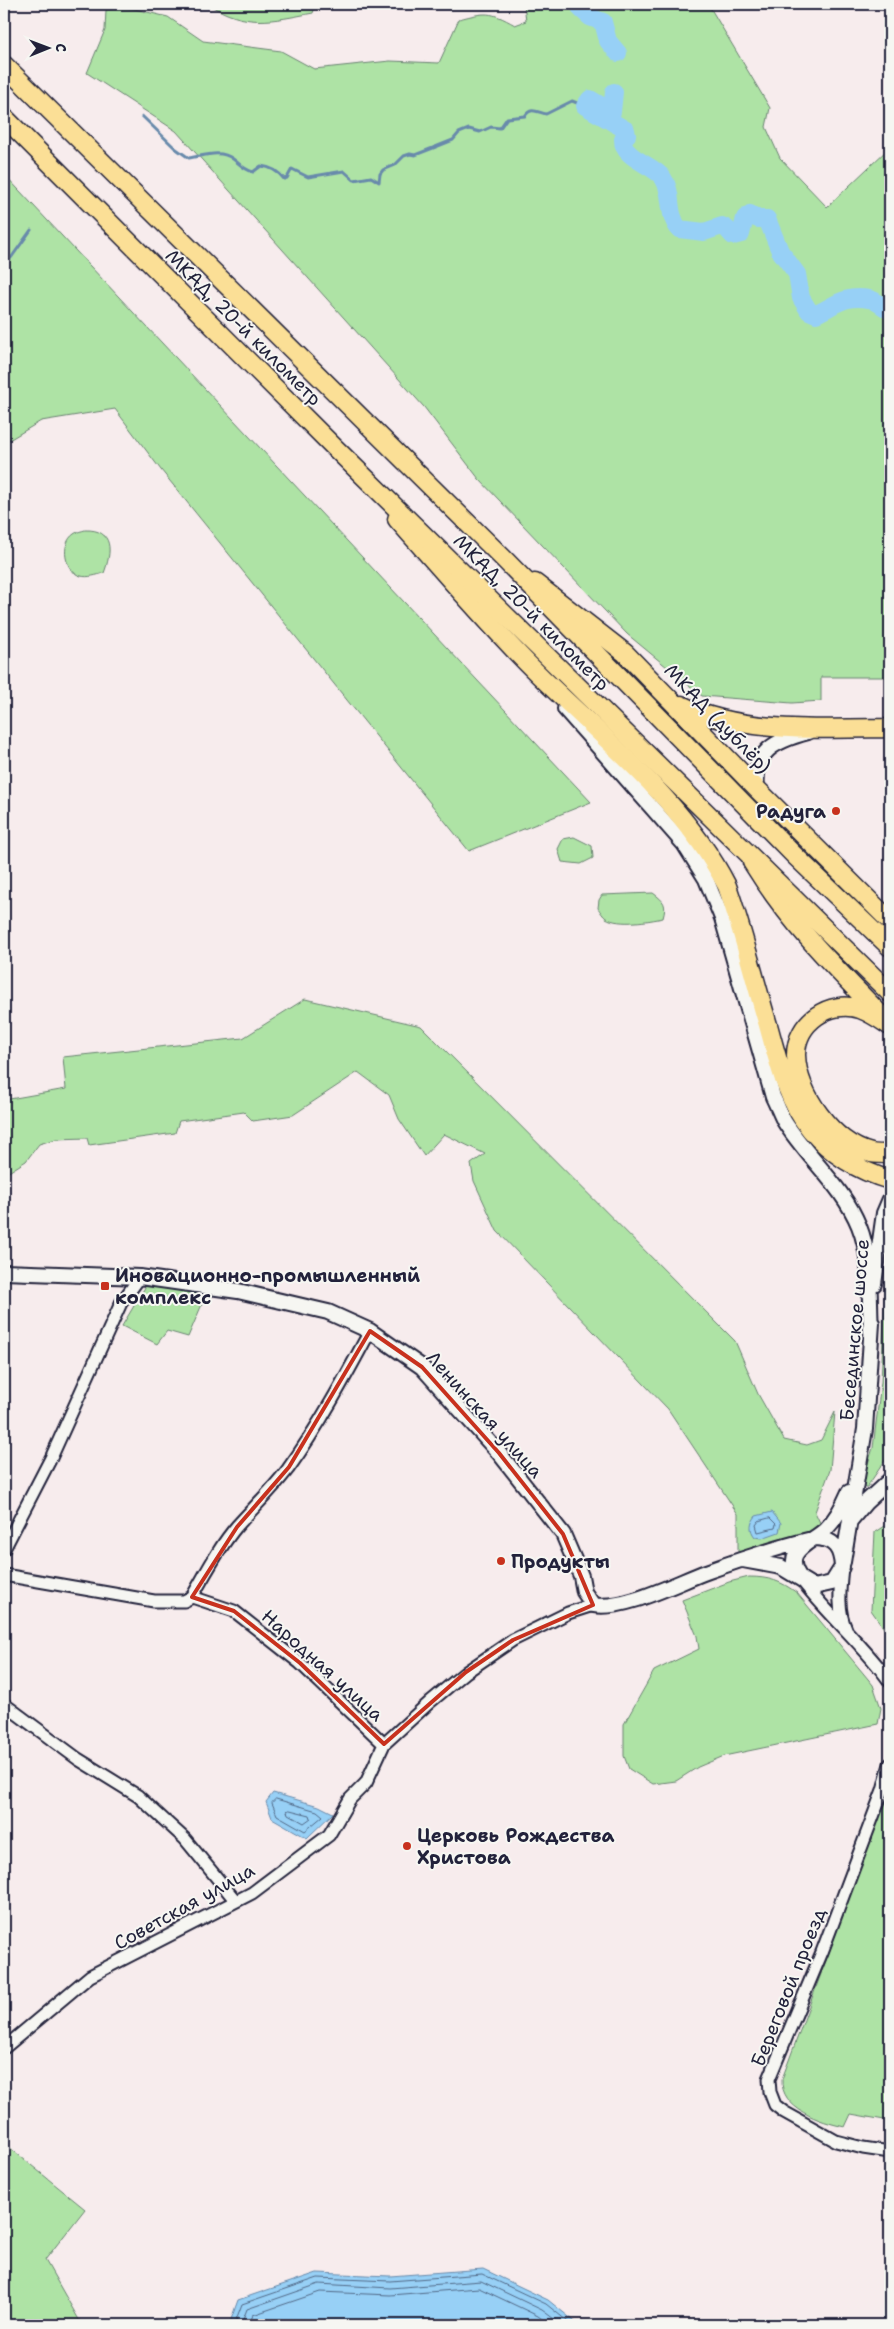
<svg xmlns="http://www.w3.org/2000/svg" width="894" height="2329" font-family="'Shantell Sans',sans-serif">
<rect width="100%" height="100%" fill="#f7eced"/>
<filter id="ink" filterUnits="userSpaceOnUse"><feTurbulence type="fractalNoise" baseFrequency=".02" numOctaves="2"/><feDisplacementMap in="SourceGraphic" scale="10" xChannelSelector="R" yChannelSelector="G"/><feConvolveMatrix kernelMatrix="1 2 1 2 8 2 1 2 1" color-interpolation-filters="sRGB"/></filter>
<g filter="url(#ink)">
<!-- green -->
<path fill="#aee3a5" stroke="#688270" d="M208 4H316L313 13C271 21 246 28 208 4Z
M524 4H708L770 108 766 127 780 158 827 207 890 147V677H821V701L792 703 702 696 627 634 479 479 424 407 176 131 87 73 105 30 106 10 122 6 168 17 203 41 281 51 314 69 390 61 439 63 459 19C486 12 490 11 515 25L526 21Z
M4 174 591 802 469 851 161 470 115 409 41 421 4 443Z
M85 530C114 529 112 552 104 573 97 575 88 578 81 576 64 572 60 543 74 534 76 532 82 531 85 530Z
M574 837 592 846 593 858 581 864 562 862 558 849 563 839Z
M653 893C664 901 667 904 663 918 649 921 619 926 606 918 603 916 600 911 598 908L599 900 602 895Z
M305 999 421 1026 735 1341 758 1394 784 1440 807 1445 821 1440 835 1412 830 1470 815 1512 822 1527C795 1544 769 1551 738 1553V1514L668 1409 497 1231 474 1181 471 1164 485 1154 444 1134 424 1156 399 1119 389 1095 358 1072 293 1115 253 1121 244 1112 179 1121 175 1133 89 1145 87 1138 56 1139 39 1144 26 1161 4 1175V1100L66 1089 63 1057 243 1038Z
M890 1268V1453L867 1487H863L862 1482 873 1448 881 1382 885 1297Z
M147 1284 206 1295 188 1337 167 1331 157 1344 122 1326Z
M890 1522V1637L871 1610 875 1532Z
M749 1577C769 1577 781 1581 797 1593L873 1685 881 1708 878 1724 724 1756 698 1767 676 1781 653 1784 629 1769 624 1756V1724L654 1671 699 1649 697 1636 682 1600 729 1582Z
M890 1788V2121L851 2114 845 2127C820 2122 780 2109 782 2079Z
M4 2143 85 2209 45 2260 82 2325H4Z"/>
<!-- water -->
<path fill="#97d0f6" stroke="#688aab" d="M772 1512 781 1523 779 1532 762 1538 755 1537C749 1529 750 1524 756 1516Z
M273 1793 319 1806 333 1813 307 1838 272 1818 266 1802Z
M483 2269 548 2300 579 2325H229L238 2300 317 2273 390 2276Z"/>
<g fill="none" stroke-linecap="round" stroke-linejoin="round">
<!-- shore -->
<path stroke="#516886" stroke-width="1" d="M770 1518 776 1524 775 1528 758 1532 756 1525 759 1521Z
M276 1799 317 1811 323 1816 305 1831 277 1815 272 1803Z
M290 1810 310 1815 311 1818 304 1823 288 1814 287 1811Z
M234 2325 242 2304 318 2278 390 2281 482 2274 546 2304 572 2325
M241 2325 247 2309 319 2284 390 2288 481 2281 542 2310 562 2325
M249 2325 253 2315 320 2292 390 2295 479 2288 538 2316 550 2325"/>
<!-- stream -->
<path stroke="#688aab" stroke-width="3" d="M142 116 175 148 189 158C203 156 221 149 233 159 241 165 243 169 253 172L261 166C271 167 278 171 284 179L287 178 292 169 308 177 344 171 354 180 371 177 379 182 380 174 383 170 395 165 404 156 410 154 415 155 433 148 453 140 459 133 469 129 480 132 491 127 500 128 507 118 525 116C531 107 537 112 546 114L572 101 585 106
M4 259 11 258 31 230"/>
<!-- river -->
<path stroke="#97d0f6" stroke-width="18" d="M583 4 581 9 590 17 603 22 608 41 618 53
M614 92 612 112 590 99 585 106 626 130 627 135 623 139C622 159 653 164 663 178 674 194 666 212 679 229L704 232 722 226 726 228 733 236 741 234 745 218 750 214 758 219H767L780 251 797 274 801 298 809 311 816 314C836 305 843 295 869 299 877 300 883 308 890 310"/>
<!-- minor casing -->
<g stroke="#22223b" stroke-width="15">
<path id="minor" d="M4 1549 51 1458 121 1303 140 1277
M842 1567C840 1588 837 1610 846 1629
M4 1575 154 1601H184L192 1597 234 1611 300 1663 384 1744
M803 1582C830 1617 865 1646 890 1682
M192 1597C206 1573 219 1547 237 1526 254 1507 272 1490 288 1469 319 1426 345 1378 370 1331
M4 1704 78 1759 138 1796 185 1839 235 1900
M890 1764 883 1790 822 1952 769 2079 770 2092 775 2105 784 2112 836 2141 863 2148 890 2152
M4 2048 90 1976 252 1893 329 1835 350 1799 366 1783 384 1744 430 1702 466 1672 513 1640 568 1613 593 1605"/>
</g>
<!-- tertiary casing -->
<g stroke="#22223b" stroke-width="18">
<path id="tertiary" d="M565 709 684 844 706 879 722 918 773 1097C777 1105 780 1113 784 1121 807 1158 843 1186 859 1226 872 1258 869 1298 871 1332
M757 789C753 750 775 741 808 732
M4 1272 140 1277 238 1291 328 1312 370 1331 422 1367 499 1453 563 1534 581 1576 584 1592 593 1605C623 1611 676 1583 706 1572 742 1559 779 1547 816 1538 835 1539 841 1550 842 1567L832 1583 814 1587 781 1567 743 1560
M874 1284 884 1213 890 1199
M850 1521 866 1502 890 1480
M843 1562 865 1429 872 1323
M801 1579C780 1551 810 1544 826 1529 837 1518 843 1506 849 1492"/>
</g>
<!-- primary casing -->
<g stroke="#22223b" stroke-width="21">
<path id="primary" d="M397 519C440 568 482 617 527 663 595 732 683 799 727 886 743 931 754 979 768 1025 778 1061 787 1101 811 1130 832 1155 859 1171 890 1180
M535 583 625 653 757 789 890 921
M681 705C741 734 825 729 890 728
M752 862C789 922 830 963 879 1013
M890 1026C881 1020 871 1013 860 1009 830 999 796 1022 796 1055 797 1094 833 1143 871 1153 877 1154 884 1154 890 1154"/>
</g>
<!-- trunk casing -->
<g stroke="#22223b" stroke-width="21">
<path id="trunk" d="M4 65 503 558 794 855 890 947
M4 117 333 446 890 993"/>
</g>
<!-- minor -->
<use href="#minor" stroke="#f6f6f2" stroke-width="11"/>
<!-- tertiary -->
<use href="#tertiary" stroke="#f6f6f2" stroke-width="14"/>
<!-- primary -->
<use href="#primary" stroke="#fbdf96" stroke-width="18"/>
<!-- trunk -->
<use href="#trunk" stroke="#fbdf96" stroke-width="18"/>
</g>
</g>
<!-- marked area -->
<path fill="none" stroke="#c8321e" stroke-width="4" stroke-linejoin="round" d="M370 1331 422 1367 499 1453 563 1534 593 1605 513 1640 466 1672 384 1744 300 1663 234 1611 192 1597 237 1527 289 1467Z"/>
<!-- markers -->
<g fill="#c8321e" stroke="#f6f6f2" stroke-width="2">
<circle cx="836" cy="811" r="5"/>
<rect x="100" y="1281" width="10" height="10" rx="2.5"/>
<circle cx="501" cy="1561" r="5"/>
<circle cx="407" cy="1846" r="5"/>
</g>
<g text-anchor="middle" stroke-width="4" stroke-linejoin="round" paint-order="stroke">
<!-- street labels -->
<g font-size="19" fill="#22223b" stroke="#f6f6f2">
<text transform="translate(244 327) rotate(45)" y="7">МКАД, 20-й километр</text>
<text transform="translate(532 612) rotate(45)" y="7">МКАД, 20-й километр</text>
<text transform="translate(718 718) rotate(46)" y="7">МКАД (дублёр)</text>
<text transform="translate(854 1330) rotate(-85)" y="7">Бесединское шоссе</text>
<text transform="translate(485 1414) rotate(48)" y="7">Ленинская улица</text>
<text transform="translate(323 1665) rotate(42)" y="7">Народная улица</text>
<text transform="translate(184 1906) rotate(-29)" y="7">Советская улица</text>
<text transform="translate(788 1987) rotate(-68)" y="7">Береговой проезд</text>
</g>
<!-- poi labels -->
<g font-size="19" font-weight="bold" fill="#22223b" stroke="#f6f6f2" text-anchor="start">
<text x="826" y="818" text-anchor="end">Радуга</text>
<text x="115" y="1282">Иновационно-промышленный<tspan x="115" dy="22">комплекс</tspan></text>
<text x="511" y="1568">Продукты</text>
<text x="417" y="1842">Церковь Рождества<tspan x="417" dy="22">Христова</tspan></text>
</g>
</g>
<!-- margin -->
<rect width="894" height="2329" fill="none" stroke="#f6f6f2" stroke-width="20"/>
<rect x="10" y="10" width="874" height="2309" fill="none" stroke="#22223b" stroke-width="2" filter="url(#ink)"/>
<!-- north arrow -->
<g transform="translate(48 48) rotate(89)" stroke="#f6f6f2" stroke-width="4" paint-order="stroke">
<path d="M0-4L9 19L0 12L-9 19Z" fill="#22223b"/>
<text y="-8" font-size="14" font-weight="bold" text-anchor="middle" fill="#22223b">С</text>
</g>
</svg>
